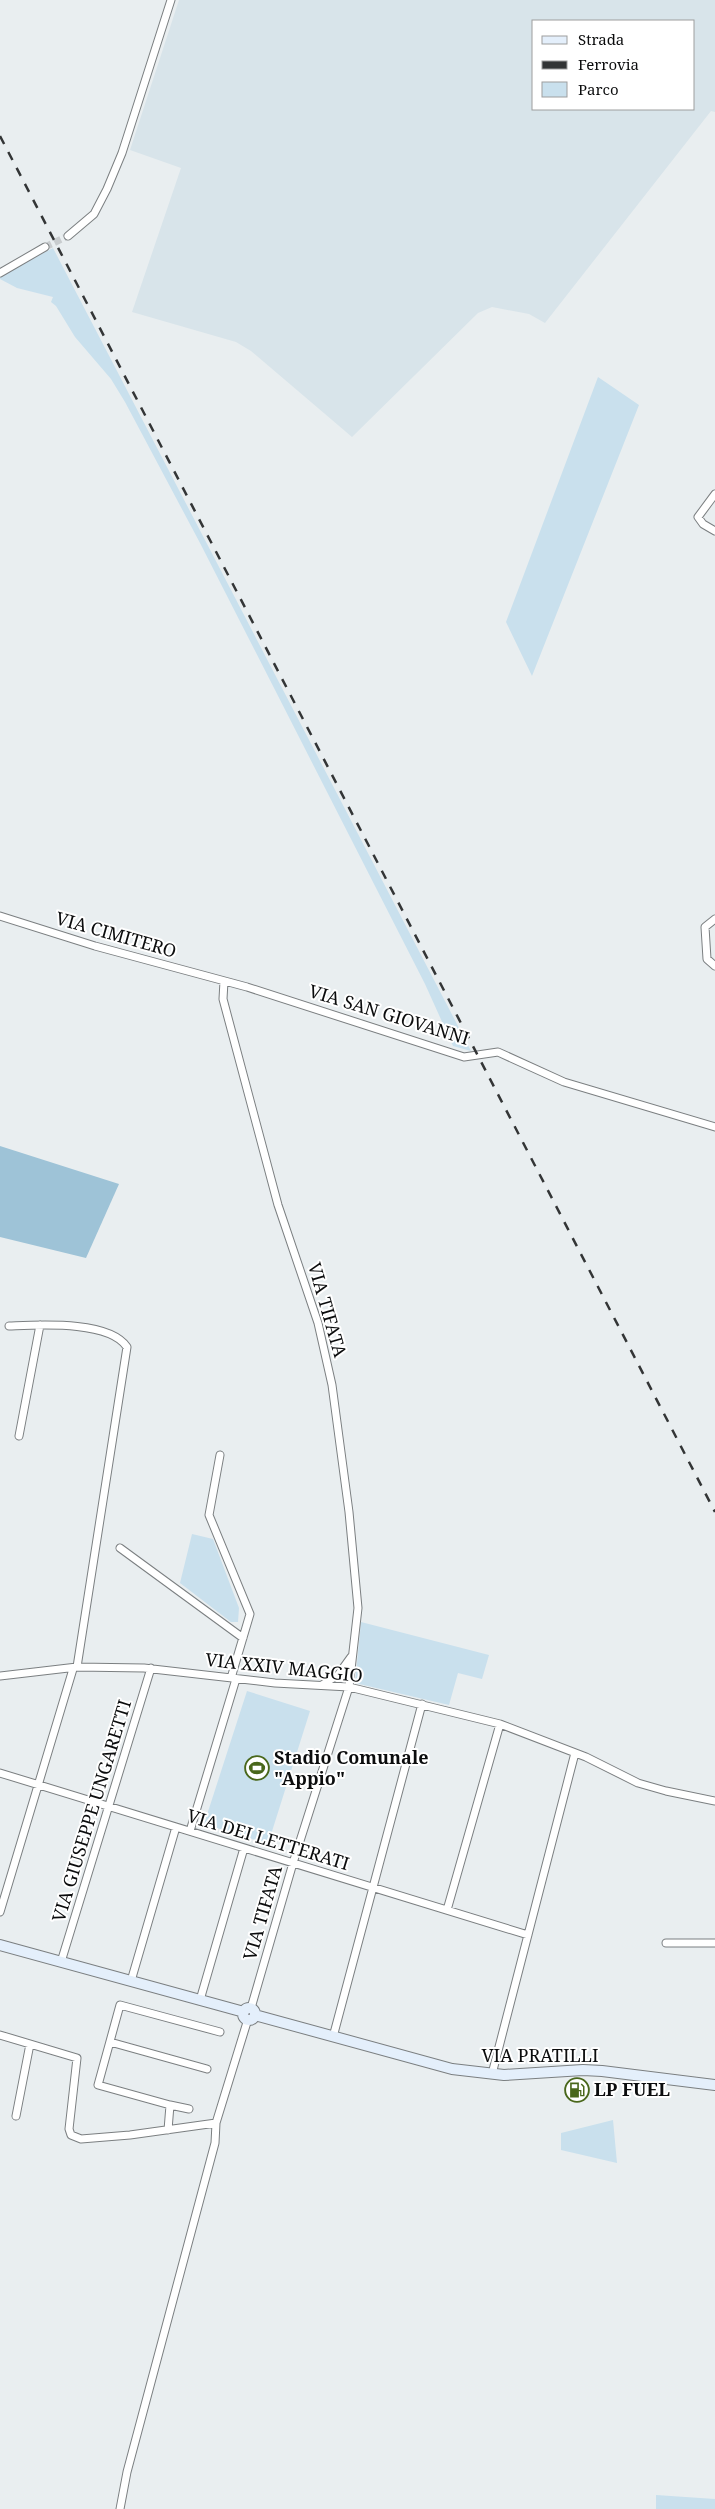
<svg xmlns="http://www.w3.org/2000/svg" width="715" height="2509" font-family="'Noto Serif',serif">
<rect width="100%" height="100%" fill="#e9eef0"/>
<!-- built -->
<path fill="#d8e4ea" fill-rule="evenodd" d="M179 0H715V112L711 111 545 323 529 314 492 307 478 313 352 437 251 351 236 342 132 312 181 168 130 150ZM694 21V109H534V21Z"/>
<!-- green -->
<path fill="#c9e0ed" d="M53 248 471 1051 453 1046 425 984 200 543 125 402 111 379 75 337 56 306 51 302 53 297 17 288 0 279V276Z
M598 377 639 405 532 676 506 622Z
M192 1534 213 1539 239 1608 238 1622H231L180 1583Z
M361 1622 489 1655 482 1679 458 1673 449 1705 355 1683Z
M247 1691 310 1711 268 1844 204 1824Z
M613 2120 617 2163 561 2150V2133Z
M656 2495 715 2499V2509H656Z"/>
<!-- forest -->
<path fill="#9ec3d7" d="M0 1146 119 1184 86 1258 0 1237Z"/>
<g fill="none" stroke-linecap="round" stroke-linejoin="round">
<!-- street-tunnel -->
<path stroke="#c8ccce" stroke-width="7" stroke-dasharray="7 3.5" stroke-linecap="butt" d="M45 247 68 236"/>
<!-- street casing -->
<g stroke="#7b7f81" stroke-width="9">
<path id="street" d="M68 236 94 214 107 189 122 153 171 0
M0 273 45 247
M715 494 698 517 703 524 715 531
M0 916 95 946 247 987 464 1057 498 1052 564 1082 715 1127
M715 919 705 927 707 959 715 966
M224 981 223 999 278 1205 318 1323 332 1385 349 1512 358 1608 349 1687 293 1863 251 2008
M9 1326C38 1325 109 1320 127 1347L77 1667
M19 1436 40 1325
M220 1455 209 1515 250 1614 231 1678
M120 1548 243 1638
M0 1676 77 1667 144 1668 275 1683 349 1687 500 1724 586 1757 638 1783 666 1791 715 1801
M322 1685 338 1675 351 1657
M0 1773 528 1935
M190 1831 236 1679
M447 1910 500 1724
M0 1912 73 1669
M666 1943H715
M61 1962 151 1668
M131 1981 176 1827
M200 2000 244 1848
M0 2035 77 2058 69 2129 71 2135 81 2139 130 2135 216 2123
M333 2037 422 1704
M110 2042 207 2069
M492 2074 575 1753
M170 2105 189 2109
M16 2116 30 2044
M168 2130 170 2105 98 2085 120 2005 220 2032
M120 2509 127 2472 215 2143 216 2123 248 2019"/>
</g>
<!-- secondary casing -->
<g stroke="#7b7f81" stroke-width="12">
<path id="secondary" d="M0 1945 244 2012
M243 2014a6 6 0 1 1 12 0a6 6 0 1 1-12 0Z
M255 2015 452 2069 504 2075 583 2070 602 2071 715 2085"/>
</g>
<!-- street -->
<use href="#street" stroke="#fff" stroke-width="7"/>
<!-- secondary -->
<use href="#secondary" stroke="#e4effb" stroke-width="10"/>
<!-- rail -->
<path stroke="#333536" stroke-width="2.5" stroke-dasharray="9 9" stroke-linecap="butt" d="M0 136 715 1512"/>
</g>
<!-- icons -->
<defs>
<g id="stadium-ring" transform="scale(1.25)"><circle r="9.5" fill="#fff" stroke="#49671b" stroke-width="1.5"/><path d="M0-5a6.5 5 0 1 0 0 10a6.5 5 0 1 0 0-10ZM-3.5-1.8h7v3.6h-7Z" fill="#49671b"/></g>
<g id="fuel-ring" transform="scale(1.25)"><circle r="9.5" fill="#fff" stroke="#49671b" stroke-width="1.5"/><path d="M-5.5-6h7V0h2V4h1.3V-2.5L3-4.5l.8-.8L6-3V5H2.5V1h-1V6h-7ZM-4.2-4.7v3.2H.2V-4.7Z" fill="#49671b"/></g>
</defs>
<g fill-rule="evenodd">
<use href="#stadium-ring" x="257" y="1768"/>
<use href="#fuel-ring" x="577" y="2090"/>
</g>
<g text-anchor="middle" stroke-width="4" stroke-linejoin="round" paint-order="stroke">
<!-- street labels -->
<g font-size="18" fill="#0b0c0d" stroke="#fff">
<text transform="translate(116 935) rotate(16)" y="6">VIA CIMITERO</text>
<text transform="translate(389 1015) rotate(17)" y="6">VIA SAN GIOVANNI</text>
<text transform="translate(327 1310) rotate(74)" y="6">VIA TIFATA</text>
<text transform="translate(284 1668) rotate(6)" y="6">VIA XXIV MAGGIO</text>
<text transform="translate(92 1811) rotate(-73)" y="6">VIA GIUSEPPE UNGARETTI</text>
<text transform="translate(268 1840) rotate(17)" y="6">VIA DEI LETTERATI</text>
<text transform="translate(263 1913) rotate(-74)" y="6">VIA TIFATA</text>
<text x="540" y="2062">VIA PRATILLI</text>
</g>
<!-- poi labels -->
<g font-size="18" font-weight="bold" fill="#0b0c0d" stroke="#fff" text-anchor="start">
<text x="274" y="1764">Stadio Comunale<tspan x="274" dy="21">"Appio"</tspan></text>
<text x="594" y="2096">LP FUEL</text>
</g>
</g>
<!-- legend -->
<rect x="532" y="20" width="162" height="90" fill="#ffffff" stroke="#9d9e9e"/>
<rect x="542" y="36" width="25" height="8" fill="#e4effb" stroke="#9d9e9e"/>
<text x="578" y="45" font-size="15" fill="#0b0c0d">Strada</text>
<rect x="542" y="61" width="25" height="8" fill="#333536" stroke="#9d9e9e"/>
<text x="578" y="70" font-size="15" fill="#0b0c0d">Ferrovia</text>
<rect x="542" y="82" width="25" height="15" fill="#c9e0ed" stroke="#9d9e9e"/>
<text x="578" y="95" font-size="15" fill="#0b0c0d">Parco</text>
</svg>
